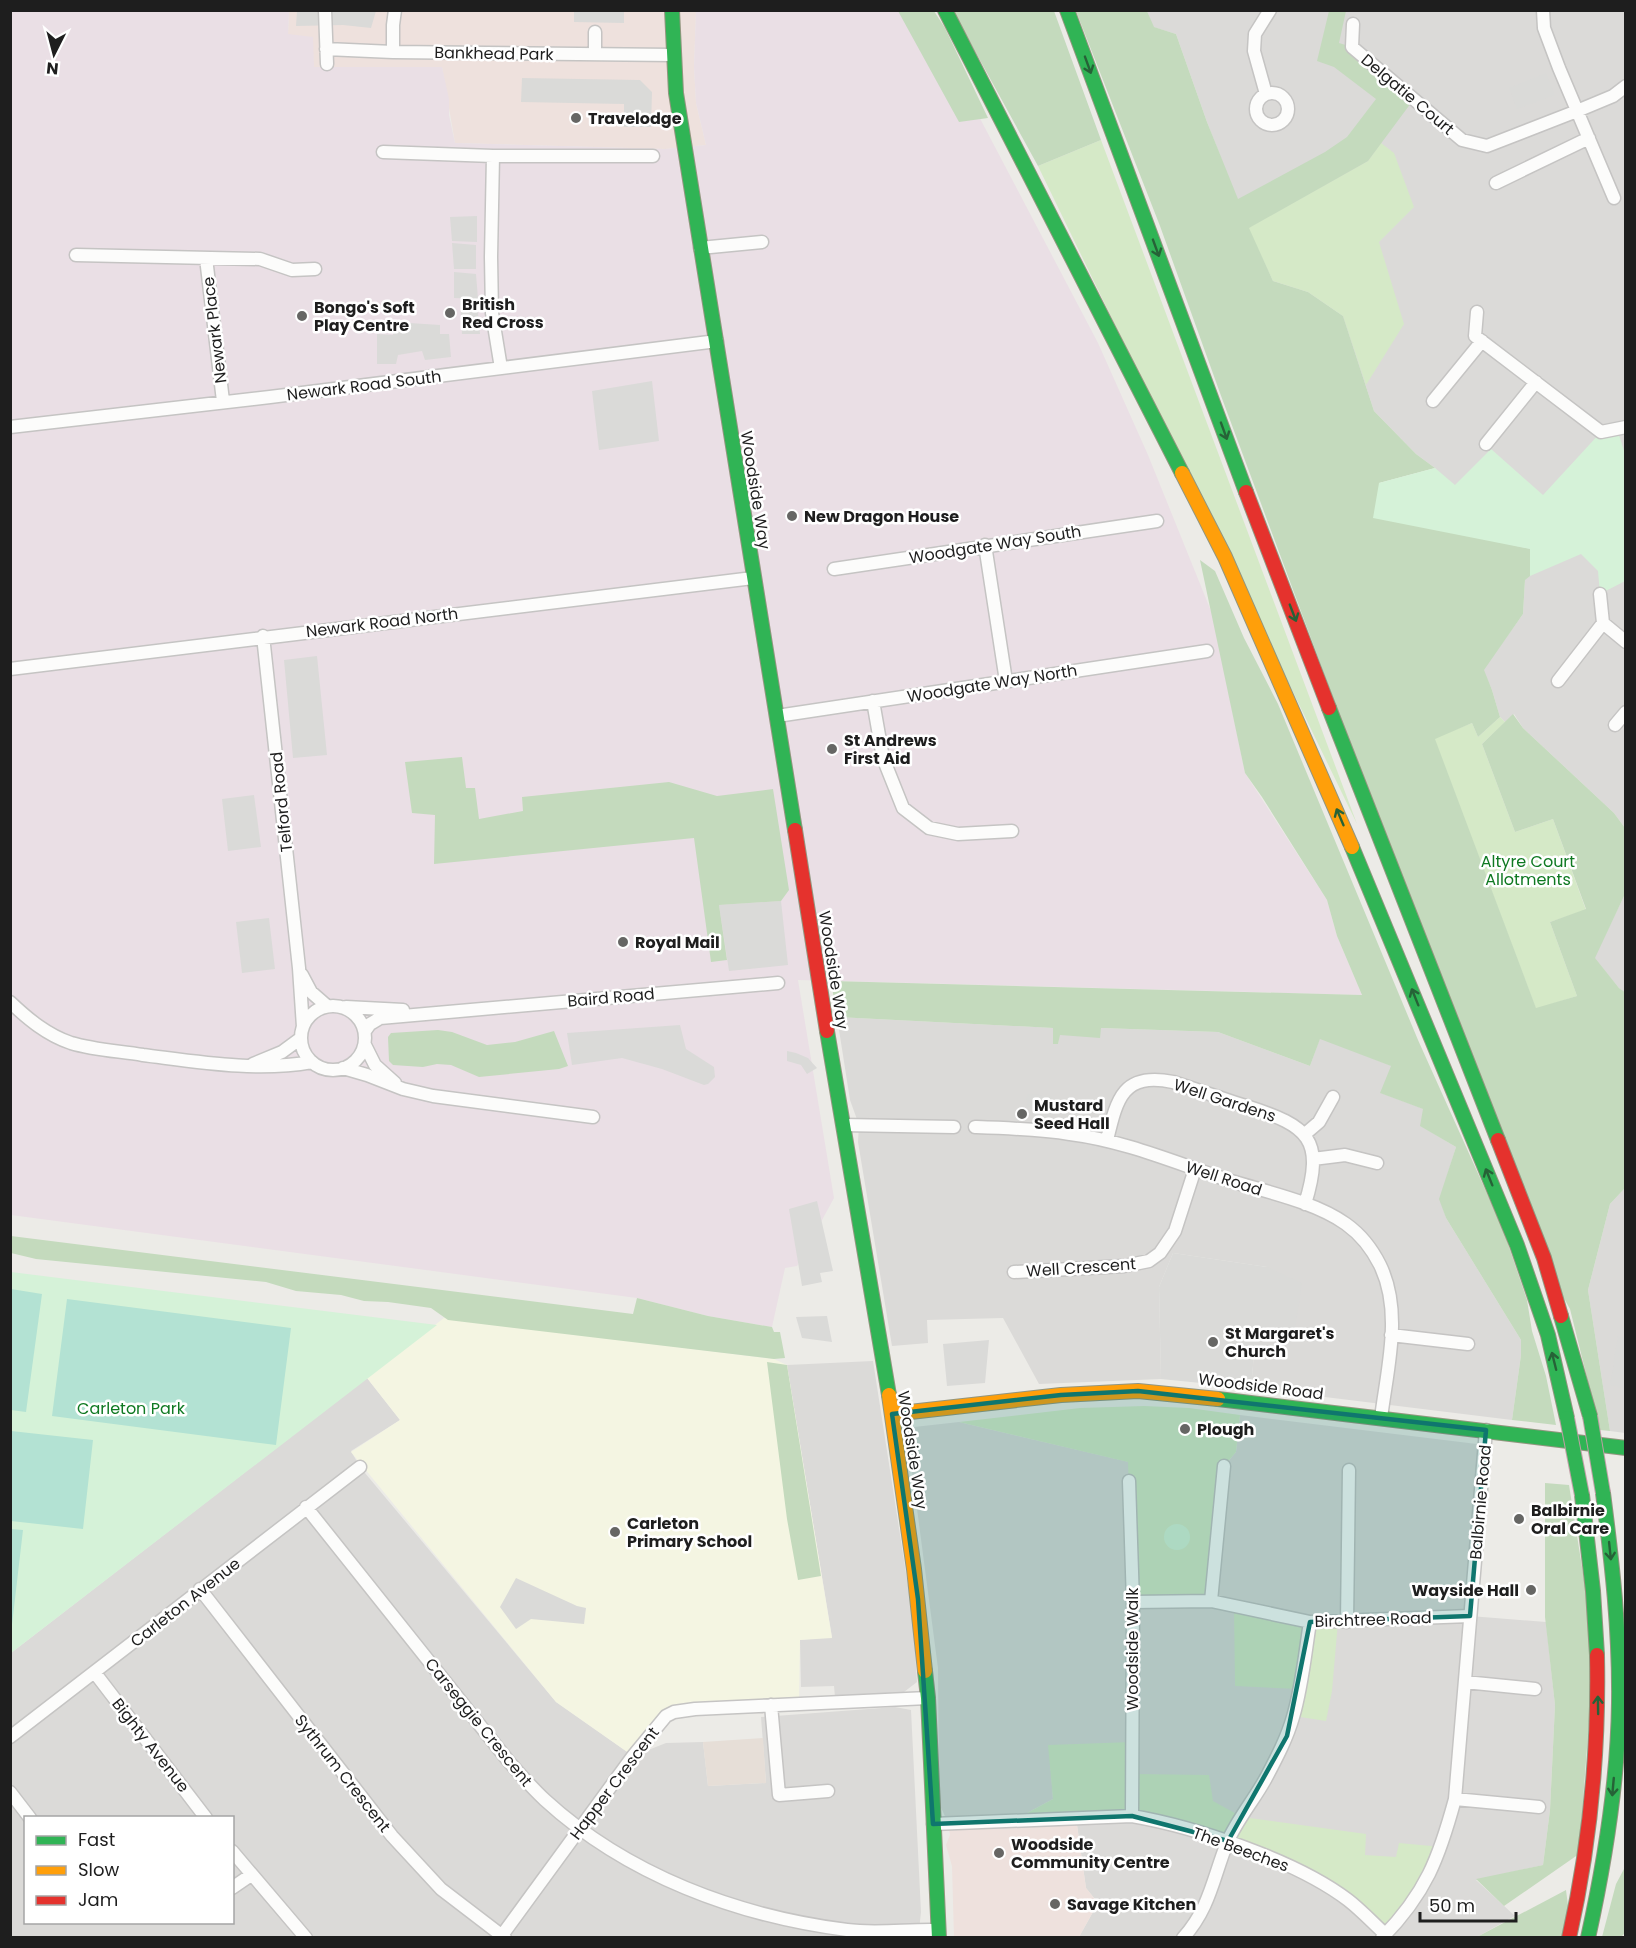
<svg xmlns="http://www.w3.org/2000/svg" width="1636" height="1948" font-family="Poppins,sans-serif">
<rect width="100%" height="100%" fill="#ecebe7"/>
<!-- residential -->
<path fill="#dbdad8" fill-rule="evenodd" d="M1147 11H1625V828L1614 813 1523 728 1514 714 1505 722 1500 717 1492 690 1483 670 1523 614 1525 580 1435 468 1416 454 1374 411 1343 316 1237 199 1207 122 1176 34 1153 27Z
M1625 894V993L1619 988 1594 958Z
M837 1017 1054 1028 1058 1044 1059 1035H1076L1100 1028 1218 1032 1310 1066 1320 1038 1392 1066 1381 1093 1424 1109 1421 1126 1456 1147 1440 1199 1446 1218 1521 1340V1355L1512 1420 1251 1388 1256 1331 1267 1267 1173 1253 1159 1287 1161 1379 1039 1384 1003 1318 927 1320 928 1343 892 1346 858 1142 859 1125 850 1100Z
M1625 1188V1433L1610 1431 1588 1290 1610 1204Z
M873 1361 913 1618 917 1682 904 1692 835 1697 834 1686 801 1687 800 1640 832 1637 787 1365Z
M367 1378 400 1420 351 1451 360 1467 556 1702 633 1756 666 1743 703 1742 708 1786 766 1783 761 1717 895 1707 911 1710 921 1912 919 1930 848 1931V1938H11V1653ZM26 1818H232V1922H26Z
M1240 1415 1485 1445 1470 1616 1546 1622 1555 1705 1550 1810 1543 1865 1476 1880 1515 1916 1475 1938 1079 1937 1098 1903 1086 1888 1076 1818 1049 1745 1053 1799 1014 1820 948 1823 939 1803 938 1668 907 1433 914 1427 959 1422 1129 1462 1133 1602 1224 1466 1236 1452Z"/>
<!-- commercial -->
<path fill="#eee1dd" d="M289 11H696L694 67 696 103 706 145 665 149 455 143 442 67H313L288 34Z
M1076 1818 1086 1888 1098 1903 1079 1937H954L952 1866 946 1845 950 1835 948 1823Z"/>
<!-- industrial -->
<path fill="#eadfe5" d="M11 11H289L288 34 313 37 314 67H442L449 99V115L455 143 665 149 706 145 696 103 694 67 696 11H917L944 50 1098 343 1148 455 1213 616 1245 773 1327 900 1337 936 1362 995 798 980 834 1198 797 1266 785 1268 772 1327 708 1316 637 1298 11 1215Z"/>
<!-- education -->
<path fill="#f4f5e2" d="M444 1318 774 1359 787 1365 832 1638 800 1640 799 1704 674 1712 633 1756 556 1702 351 1452 400 1420 367 1378Z"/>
<!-- religious -->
<path fill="#dadad8" d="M297 11H376L371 28 343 25 296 26Z
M574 11H624V23L574 22Z
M1546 73 1555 95 1517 109 1509 88Z
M522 78 640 80 652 92 651 127H624V104L521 102Z
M477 216V242L452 241 450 217Z
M452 243 476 245V269H454Z
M454 272 476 274 478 299 454 298Z
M460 301 477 302 480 334H462Z
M394 322 440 325V334H449L451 357 425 360 422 351 398 355 396 364H377V334L393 335Z
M652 381 659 441 599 450 592 391Z
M317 656 327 755 293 758 284 660Z
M254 795 261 847 228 851 222 799Z
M781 901 788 965 729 971 719 905Z
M269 918 275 969 242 973 236 922Z
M680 1025 686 1049 714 1067 715 1077 708 1084 704 1085 662 1069 622 1058 572 1065 567 1033Z
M787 1051 796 1053 808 1058 817 1068 807 1074 801 1065 787 1061Z
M1027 1094 1052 1096 1050 1126 1033 1125 1034 1108 1026 1107Z
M817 1201 833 1271 820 1273 822 1282 802 1286 789 1209Z
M1173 1253 1267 1267 1302 1283 1294 1336 1256 1332 1251 1388 1161 1379 1159 1287Z
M827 1316 832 1342 802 1338 796 1317Z
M1618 1336 1625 1338V1389L1610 1385Z
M989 1340 985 1383 947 1386 943 1344Z
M516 1578 577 1606 586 1608 584 1624 531 1619 516 1629 500 1607Z"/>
<!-- military -->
<path fill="#e6ded7" d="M763 1738 766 1783 708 1786 703 1742Z"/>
<!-- grass -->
<path fill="#d5e9c7" d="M1101 140 1357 824 1038 166Z
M1381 143 1394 153 1414 207 1379 242 1404 324 1366 385 1343 316 1308 292 1273 281 1248 228 1368 161Z
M1500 717 1505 722 1482 744 1515 832 1553 819 1586 910 1550 922 1577 996 1536 1009 1434 738 1472 723 1478 737Z
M1144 1406 1189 1408 1240 1415 1236 1452 1224 1466 1211 1601 1133 1602 1128 1462 959 1422 1080 1408Z
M1234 1606 1338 1622 1332 1691 1326 1721 1294 1716 1299 1689 1235 1686Z
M1132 1742 1133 1774 1209 1775 1213 1801 1242 1817 1366 1834 1365 1855 1396 1857 1399 1843 1442 1847 1385 1934 1304 1872 1151 1819 1014 1820 1053 1799 1048 1745Z"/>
<!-- forest -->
<path fill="#c4dabd" d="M898 11H934L945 28 988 118 959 122Z
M953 11H1054L1101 140 1038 166Z
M1076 11H1147L1154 27 1176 34 1207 122 1238 199 1325 152 1347 137 1376 99 1334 67 1317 61 1329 11H1346L1339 43 1352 47 1414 99 1368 161 1249 228 1273 281 1308 292 1343 316 1374 411 1416 454 1435 468 1379 483 1423 526 1531 549 1530 576 1525 580 1523 614 1484 670 1492 690 1500 717 1478 737 1472 723 1435 739 1536 1008 1577 996 1550 922 1586 909 1553 819 1515 832 1482 744 1513 714 1523 728 1614 813 1625 828V894L1595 958 1619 988 1626 993 1625 1188 1610 1204 1588 1290 1610 1431 1600 1430 1570 1309 1561 1293 1348 738 1220 393 1160 226Z
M1200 560 1215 571 1244 638 1278 704 1418 1040 1503 1229 1527 1300 1532 1331 1546 1376 1556 1425 1512 1420 1521 1355V1340L1446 1218 1439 1199 1456 1147 1420 1126 1423 1109 1380 1093 1391 1066 1320 1039 1310 1066 1218 1032 1101 1028 1100 1038 1060 1035 1058 1044H1053V1028L837 1017 831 981 1362 995 1337 936 1327 900 1262 797 1245 773Z
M462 757 466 788H475L479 819 523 811 522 797 669 782 717 796 773 789 789 890 781 901 719 905 727 960 711 962 694 838 434 864 435 815 412 813 405 762Z
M438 1030 452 1032 487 1045 515 1042 554 1031 568 1066 559 1069 479 1077 451 1065 437 1064 423 1067 393 1065 389 1061 388 1037 391 1033Z
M11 1236 633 1314 637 1298 708 1316 772 1327 774 1332H780L785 1358 774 1359 448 1320 431 1308 388 1302 364 1301 341 1295 296 1291 266 1282 36 1259 11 1253Z
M767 1362 787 1365 821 1576 798 1580 787 1519Z
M1545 1483 1569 1485 1585 1586 1593 1668 1579 1854 1504 1906 1476 1879 1543 1865 1550 1810 1555 1705 1545 1617Z
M1624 1869 1626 1873 1625 1933 1621 1937H1602L1616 1884Z
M1566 1890 1571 1929 1568 1937 1475 1938Z"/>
<!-- park -->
<path fill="#d5f2d8" d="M1617 429 1625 454V581L1600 594 1598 571 1581 554 1530 576V549L1373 518 1379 483 1435 468 1455 485 1491 449 1543 495 1601 432Z
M11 1272 437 1325 11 1653Z
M1164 1537a13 13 0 1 1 26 0a13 13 0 1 1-26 0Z"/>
<!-- pitch -->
<path fill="#b3e2d3" d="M11 1289 42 1294 26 1412 11 1410Z
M67 1299 291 1328 276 1445 52 1416Z
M11 1431 93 1440 83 1529 11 1521Z
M11 1529 23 1530 11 1633H10Z"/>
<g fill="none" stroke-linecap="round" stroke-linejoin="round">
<!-- street casing -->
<g stroke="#c5c4c3" stroke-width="15">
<path id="street" d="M325 10 327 64
M1543 10 1544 28 1559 68 1614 198
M1353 24 1352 47 1462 140 1487 146 1577 111 1613 96 1626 86
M595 32V54
M326 49 393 52 673 55
M393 52V25L395 10
M1256 109a16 16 0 1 1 32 0a16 16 0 1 1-32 0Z
M1266 94 1254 51 1255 34 1270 10
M383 152 493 156H653
M493 156 491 257 492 313 501 368
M1496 183 1589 138
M700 248 762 242
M76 255 260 259 292 270 315 269
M206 258 223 401
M1477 312 1475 336 1601 432 1626 427
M1433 401 1482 341
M10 427 270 397 717 341
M1486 444 1536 382
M985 545 1006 681
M834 569 1157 521
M1600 594 1603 623 1626 642
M263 636 299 968 303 1027
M10 669 753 578
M1558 681 1603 623
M873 701 883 758 903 808 929 828 958 834 1012 831
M777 716 1207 651
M1615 725 1626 712
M302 975 311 992 327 1006
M10 1002C28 1019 47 1035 71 1043 94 1050 119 1051 143 1055 199 1062 256 1072 312 1062
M301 1038a32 32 0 1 1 64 0a32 32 0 1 1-64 0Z
M346 1007 403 1010
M365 1031 370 1024 380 1018 778 983
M365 1045 375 1065 395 1083
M253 1064 282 1052 301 1038
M343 1068 367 1075 403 1089 433 1096 593 1117
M843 1125 954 1127
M975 1127C1006 1128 1039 1129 1070 1134 1126 1141 1178 1164 1231 1181 1267 1192 1315 1202 1346 1224 1360 1234 1372 1249 1380 1265 1403 1312 1387 1369 1381 1418
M1305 1134 1319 1122 1333 1097
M1107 1140C1117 1098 1123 1072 1173 1082 1198 1090 1223 1099 1249 1107 1308 1126 1325 1139 1305 1204
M1313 1159 1345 1155 1377 1163
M1014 1272 1124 1266 1149 1261 1160 1253 1175 1231 1195 1169
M1391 1335 1468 1344
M1129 1481 1133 1602 1132 1816
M306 1507 510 1763C521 1775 532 1788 545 1800 627 1875 737 1916 847 1930 877 1934 908 1929 938 1930
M200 1589 392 1836 441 1889 505 1938
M1211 1601 1224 1466
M1133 1602 1211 1601 1310 1622 1470 1616
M1347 1622 1349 1470
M95 1673 206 1818
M1465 1682 1535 1689
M771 1705 779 1795 828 1791
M10 1737 360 1467
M10 1792 30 1818
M1455 1799 1539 1807
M933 1824 1132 1816C1196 1827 1297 1861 1348 1900 1361 1910 1373 1923 1385 1934
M232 1851 306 1938
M232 1888 251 1875
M500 1938 633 1756 666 1716 674 1712 695 1709 928 1698
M1183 1938C1210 1908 1213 1878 1227 1843 1237 1819 1255 1799 1267 1776 1277 1757 1287 1738 1293 1717 1302 1687 1305 1654 1310 1622
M1382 1938C1426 1893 1439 1858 1455 1799L1486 1430"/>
</g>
<!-- fast casing -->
<g stroke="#92967f" stroke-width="16">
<path id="fast" d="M672 10 676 93 795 830
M945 10 1182 473
M1067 10 1246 492
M1329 708 1498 1140
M1352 847 1517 1245 1548 1335 1567 1418
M827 1031 889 1395
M1561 1316 1590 1416
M1218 1399 1626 1448
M1582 1495 1593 1591 1597 1655
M925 1671 928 1698 939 1938
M1588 1938C1605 1861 1618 1782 1619 1703 1620 1632 1612 1562 1603 1493"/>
</g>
<!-- slow casing -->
<g stroke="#92967f" stroke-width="16">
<path id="slow" d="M1182 473 1225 557 1352 847
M889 1395 914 1569 925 1671
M892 1414 1061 1395 1138 1391 1218 1399"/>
</g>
<!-- jam casing -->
<g stroke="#92967f" stroke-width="16">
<path id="jam" d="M1246 492 1329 708
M795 830 827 1031
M1498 1140 1544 1258 1561 1316
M1569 1938C1590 1845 1599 1750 1597 1655"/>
</g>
<!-- street -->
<use href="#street" stroke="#fcfcfb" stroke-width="12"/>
<!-- fast -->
<use href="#fast" stroke="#30b455" stroke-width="14"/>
<!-- slow -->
<use href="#slow" stroke="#ff9f0a" stroke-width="14"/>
<!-- jam -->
<use href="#jam" stroke="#e5322d" stroke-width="14"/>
<!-- fast-bridge casing -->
<g stroke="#c19fa6" stroke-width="16" stroke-linecap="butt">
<path id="fast-bridge" d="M1590 1416 1603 1493
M1567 1418 1582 1495"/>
</g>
<!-- fast-bridge -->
<use href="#fast-bridge" stroke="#30b455" stroke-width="14"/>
</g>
<!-- one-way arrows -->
<defs><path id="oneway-shaft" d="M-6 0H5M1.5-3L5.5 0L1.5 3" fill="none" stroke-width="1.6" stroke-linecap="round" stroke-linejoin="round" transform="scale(1.5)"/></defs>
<g stroke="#266237">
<use href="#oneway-shaft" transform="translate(1088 65) rotate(70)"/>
<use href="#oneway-shaft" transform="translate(1156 248) rotate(70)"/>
<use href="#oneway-shaft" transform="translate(1224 431) rotate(70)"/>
<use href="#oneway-shaft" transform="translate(1293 613) rotate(69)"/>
<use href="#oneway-shaft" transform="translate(1340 817) rotate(-113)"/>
<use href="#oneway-shaft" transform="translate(1415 997) rotate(-112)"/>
<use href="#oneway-shaft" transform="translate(1489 1177) rotate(-112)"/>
<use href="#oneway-shaft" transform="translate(1554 1361) rotate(-104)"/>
<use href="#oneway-shaft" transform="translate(1610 1551) rotate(84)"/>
<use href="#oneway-shaft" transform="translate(1598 1705) rotate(-91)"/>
<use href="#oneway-shaft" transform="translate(1613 1787) rotate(95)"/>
</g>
<!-- marked area -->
<path fill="#0f766e" fill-opacity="0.2" stroke="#0f766e" stroke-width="4.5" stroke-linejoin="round" d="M1138 1391 1486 1430 1470 1616 1310 1622 1287 1736 1228 1841 1132 1816 933 1824 918 1599 892 1414 1061 1395Z"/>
<!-- markers -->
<g fill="#666664" stroke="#fff" stroke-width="2">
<circle cx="576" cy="118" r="6"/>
<circle cx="450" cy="313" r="6"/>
<circle cx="302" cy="316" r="6"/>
<circle cx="792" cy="516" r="6"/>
<circle cx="832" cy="749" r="6"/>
<circle cx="623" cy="942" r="6"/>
<circle cx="1022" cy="1114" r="6"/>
<circle cx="1213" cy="1342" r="6"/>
<circle cx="1185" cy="1429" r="6"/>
<circle cx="1519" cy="1519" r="6"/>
<circle cx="615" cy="1532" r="6"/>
<circle cx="1531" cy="1590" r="6"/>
<circle cx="999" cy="1853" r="6"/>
<circle cx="1055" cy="1904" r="6"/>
</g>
<g text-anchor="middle" stroke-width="5" stroke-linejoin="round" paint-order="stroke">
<!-- street labels -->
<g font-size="16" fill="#1e1e1e" stroke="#fff">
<text transform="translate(494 53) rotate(1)" y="6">Bankhead Park</text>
<text transform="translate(1408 94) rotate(40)" y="6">Delgatie Court</text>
<text transform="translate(214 330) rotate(-97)" y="6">Newark Place</text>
<text transform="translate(364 385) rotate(-7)" y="6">Newark Road South</text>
<text transform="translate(756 490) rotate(81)" y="6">Woodside Way</text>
<text transform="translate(995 544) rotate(-9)" y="6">Woodgate Way South</text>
<text transform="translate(382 622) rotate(-7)" y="6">Newark Road North</text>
<text transform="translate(992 683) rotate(-9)" y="6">Woodgate Way North</text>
<text transform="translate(281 802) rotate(-96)" y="6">Telford Road</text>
<text transform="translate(834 970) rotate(81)" y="6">Woodside Way</text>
<text transform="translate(611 997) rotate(-5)" y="6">Baird Road</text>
<text transform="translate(1225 1100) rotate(18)" y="6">Well Gardens</text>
<text transform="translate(1224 1178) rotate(18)" y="6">Well Road</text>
<text transform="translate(1081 1267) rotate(-4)" y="6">Well Crescent</text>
<text transform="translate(1261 1386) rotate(7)" y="6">Woodside Road</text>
<text transform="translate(913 1450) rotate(81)" y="6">Woodside Way</text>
<text transform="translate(1480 1502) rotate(-85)" y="6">Balbirnie Road</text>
<text transform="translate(185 1602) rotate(-38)" y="6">Carleton Avenue</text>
<text transform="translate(1373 1619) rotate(-2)" y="6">Birchtree Road</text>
<text transform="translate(1132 1649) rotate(-90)" y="6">Woodside Walk</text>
<text transform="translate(479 1722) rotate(51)" y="6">Carseggie Crescent</text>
<text transform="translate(151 1745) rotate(52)" y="6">Bighty Avenue</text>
<text transform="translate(343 1773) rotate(52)" y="6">Sythrum Crescent</text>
<text transform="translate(614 1783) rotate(-53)" y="6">Happer Crescent</text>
<text transform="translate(1241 1849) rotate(20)" y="6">The Beeches</text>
</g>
<!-- poi labels -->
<g font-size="16" font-weight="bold" fill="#1e1e1e" stroke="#fff" text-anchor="start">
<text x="588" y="124">Travelodge</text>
<text x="462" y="310">British<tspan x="462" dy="18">Red Cross</tspan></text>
<text x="314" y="313">Bongo's Soft<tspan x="314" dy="18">Play Centre</tspan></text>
<text x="804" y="522">New Dragon House</text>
<text x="844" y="746">St Andrews<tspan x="844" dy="18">First Aid</tspan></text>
<text x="635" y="948">Royal Mail</text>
<text x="1034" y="1111">Mustard<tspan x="1034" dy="18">Seed Hall</tspan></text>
<text x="1225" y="1339">St Margaret's<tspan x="1225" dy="18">Church</tspan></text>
<text x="1197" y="1435">Plough</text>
<text x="1531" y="1516">Balbirnie<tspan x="1531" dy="18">Oral Care</tspan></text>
<text x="627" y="1529">Carleton<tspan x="627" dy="18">Primary School</tspan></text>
<text x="1519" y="1596" text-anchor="end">Wayside Hall</text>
<text x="1011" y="1850">Woodside<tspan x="1011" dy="18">Community Centre</tspan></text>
<text x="1067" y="1910">Savage Kitchen</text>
</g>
<!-- park labels -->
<g font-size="16" fill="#0f7922" stroke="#fff">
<text x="1528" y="867">Altyre Court<tspan x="1528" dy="18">Allotments</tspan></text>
<text x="131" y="1414">Carleton Park</text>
</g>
</g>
<!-- border -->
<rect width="1636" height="1948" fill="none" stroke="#1e1e1e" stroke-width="24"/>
<!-- legend -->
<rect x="24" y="1816" width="210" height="108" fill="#ffffff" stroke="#a5a5a5" stroke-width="1.5"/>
<rect x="36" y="1836" width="30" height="9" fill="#30b455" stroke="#a5a5a5" stroke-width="1.5"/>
<text x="78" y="1846" font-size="18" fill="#1e1e1e">Fast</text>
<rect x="36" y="1866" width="30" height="9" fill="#ff9f0a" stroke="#a5a5a5" stroke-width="1.5"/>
<text x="78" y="1876" font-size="18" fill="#1e1e1e">Slow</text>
<rect x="36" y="1896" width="30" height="9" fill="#e5322d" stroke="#a5a5a5" stroke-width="1.5"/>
<text x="78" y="1906" font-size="18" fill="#1e1e1e">Jam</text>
<!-- north arrow -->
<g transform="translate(54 54) rotate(186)" stroke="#ffffff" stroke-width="4.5" paint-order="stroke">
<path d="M0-4.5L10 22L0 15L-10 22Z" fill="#1e1e1e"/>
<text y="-9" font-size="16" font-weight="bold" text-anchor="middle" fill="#1e1e1e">N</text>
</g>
<!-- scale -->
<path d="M1420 1912v9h96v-9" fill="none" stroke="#1e1e1e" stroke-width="3"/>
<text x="1429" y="1912" font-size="18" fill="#1e1e1e" stroke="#ffffff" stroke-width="4.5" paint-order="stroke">50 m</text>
</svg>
